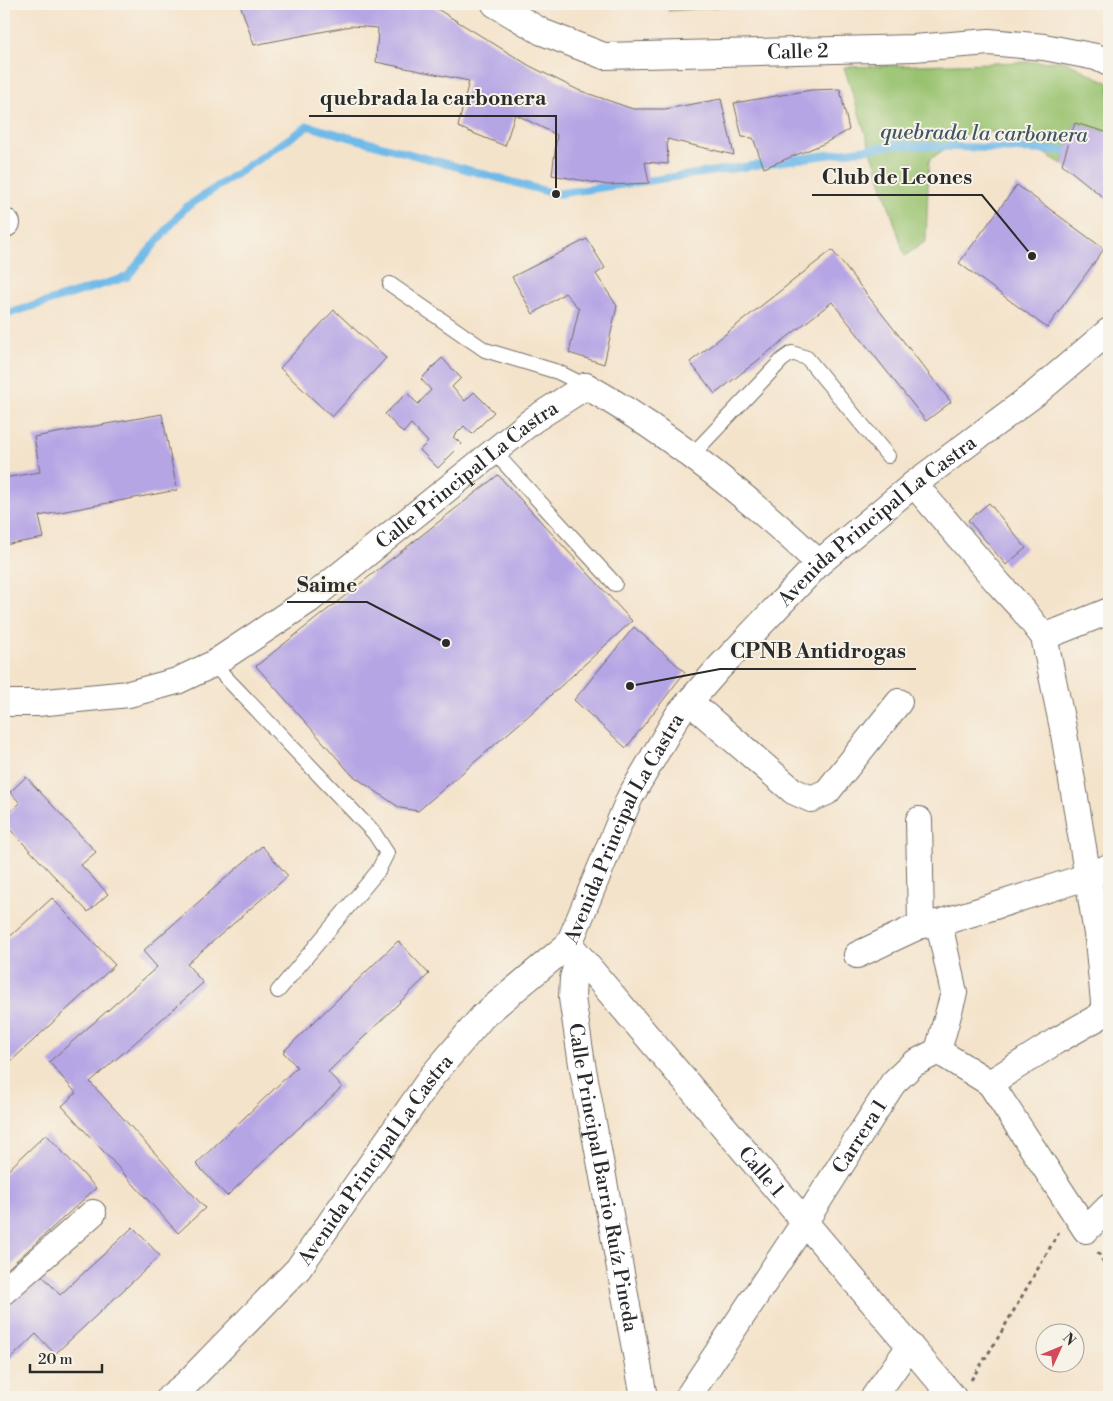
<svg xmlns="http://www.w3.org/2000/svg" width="1113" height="1401" font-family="'Libre Bodoni',serif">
<rect width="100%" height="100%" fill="#f7f3e8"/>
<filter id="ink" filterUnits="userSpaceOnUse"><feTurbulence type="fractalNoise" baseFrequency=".02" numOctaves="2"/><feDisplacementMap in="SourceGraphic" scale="10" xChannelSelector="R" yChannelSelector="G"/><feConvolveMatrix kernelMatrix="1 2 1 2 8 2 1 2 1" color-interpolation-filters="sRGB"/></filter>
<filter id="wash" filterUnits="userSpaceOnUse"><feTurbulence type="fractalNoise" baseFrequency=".0096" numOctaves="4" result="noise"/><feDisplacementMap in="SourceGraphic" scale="20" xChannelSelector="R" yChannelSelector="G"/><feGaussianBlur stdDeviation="1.12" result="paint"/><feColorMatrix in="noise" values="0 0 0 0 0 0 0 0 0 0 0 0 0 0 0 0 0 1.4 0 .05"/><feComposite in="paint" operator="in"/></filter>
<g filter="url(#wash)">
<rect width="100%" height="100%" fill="#f4e3cb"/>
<!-- green -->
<path fill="#98c26e" stroke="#62764c" d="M671 4H751L668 11Z
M1064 61 1109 83V133L1075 123 1062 164 1009 132H969L929 160 926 241 905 256 844 67Z"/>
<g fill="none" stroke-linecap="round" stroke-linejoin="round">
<!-- stream -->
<path stroke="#70bae9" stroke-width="8" d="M4 315 127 277 185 208 308 126 556 194 896 145 1075 151"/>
</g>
<g id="blocks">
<!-- building -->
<path fill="#b6a5e5" d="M240 4H429L530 66 578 90 633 109H665L721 99 734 155 667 139 668 164 645 162 649 183 608 185 552 175 557 135 515 114 505 146 458 127 469 81 376 62 378 28 351 26 254 45Z
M840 89 849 130 823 144 764 168 753 138 742 137 734 103 811 90Z
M1075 123 1109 133V202L1062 164Z
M1017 185 1104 249 1047 328 959 263Z
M587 239 605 268 596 274 617 306 604 364 569 353 579 309 565 293 533 314 512 277Z
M832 250 951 402 926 421 832 302 715 394 690 362Z
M334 310 386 358 332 417 280 368Z
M442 358 461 378 452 387 465 401 474 392 494 412 472 434 464 426 453 437 462 444 438 468 420 450 428 442 411 424 403 433 385 414 407 393 418 404 431 390 421 379Z
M162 414 177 490 39 516 44 538 4 545V478L40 472 34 437Z
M498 475 632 621 527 717 418 811 400 808 352 775 256 666Z
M989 503 1026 548 1006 565 968 520Z
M634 627 685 672 626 748 574 700Z
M26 777 96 852 81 865 108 894 88 912 4 823V818L20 803 10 792Z
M262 846 288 876 187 964 203 983 90 1082 205 1208 178 1233 62 1106 76 1093 49 1062 157 967 143 951Z
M52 898 115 965 10 1062 4 1056V942Z
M398 941 429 974 328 1072 342 1087 227 1196 196 1164 297 1067 283 1052Z
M46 1134 96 1188 4 1272V1174Z
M133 1227 160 1256 55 1354 36 1334 4 1365V1307L40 1273 60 1295Z"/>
</g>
</g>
<g filter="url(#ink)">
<use href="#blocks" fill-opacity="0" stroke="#716b63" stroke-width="1"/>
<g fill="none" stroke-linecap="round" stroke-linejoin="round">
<!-- service casing -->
<g stroke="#716b63" stroke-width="16">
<path id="service" d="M390 284 485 350 558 372 586 386
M494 452 615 584
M691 456 782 360 792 353 807 358 888 456
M213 664 374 833 387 853 378 871 278 991"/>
</g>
<!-- minor casing -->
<g stroke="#716b63" stroke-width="28">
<g id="minor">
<path id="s1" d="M495 4 542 32 604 56 914 48 989 42 1044 47 1096 57 1109 63"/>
<path d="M4 225 7 223"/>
<path d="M914 484 999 584 1023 610 1044 637 1063 728 1076 804 1098 940 1105 1013"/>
<path d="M1044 637 1109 611"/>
<path d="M690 702 793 791 811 799 827 792 899 702"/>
<path id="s2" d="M4 703H37L129 694 177 681 213 664 309 600 533 420 586 386C671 434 748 497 819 563"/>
<path d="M919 820 921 925"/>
<path id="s3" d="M569 944 953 1397"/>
<path d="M857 955 921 925 939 923 979 911 1086 877 1109 867"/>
<path id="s4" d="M579 957 573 978 572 998 582 1064 644 1397"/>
<path d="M938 1051 954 993 939 923"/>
<path d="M990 1083 1086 1230 1109 1207"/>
<path d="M4 1291 93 1213"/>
<path id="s5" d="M170 1397 185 1385 298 1269 433 1075 483 1016 569 944 630 797 678 715 718 669 819 563 914 484 1036 393 1109 331"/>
<path id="s6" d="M688 1397 804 1223 893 1083 913 1064 938 1051 990 1083 1056 1041 1109 1011"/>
<path d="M874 1397 910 1346"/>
</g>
</g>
<!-- path -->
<path stroke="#716b63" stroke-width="3" stroke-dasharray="4 4" stroke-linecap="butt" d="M1098 1252 1109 1273
M971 1380 995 1343 1059 1232"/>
<!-- service -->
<use href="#service" stroke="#fff" stroke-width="14"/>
<!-- minor -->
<use href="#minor" stroke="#fff" stroke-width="26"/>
</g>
</g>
<g text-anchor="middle" stroke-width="4" stroke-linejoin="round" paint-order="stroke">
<!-- street labels -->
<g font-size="20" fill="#2b2b2b" stroke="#f7f3e8">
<text dy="7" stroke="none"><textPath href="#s1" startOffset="315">Calle 2</textPath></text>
<text dy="7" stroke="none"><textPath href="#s2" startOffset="532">Calle Principal La Castra</textPath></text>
<text dy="7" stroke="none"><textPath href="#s5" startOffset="1140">Avenida Principal La Castra</textPath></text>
<text dy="7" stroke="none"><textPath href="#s5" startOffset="735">Avenida Principal La Castra</textPath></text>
<text dy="7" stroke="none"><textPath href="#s6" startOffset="312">Carrera 1</textPath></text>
<text dy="7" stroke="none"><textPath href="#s5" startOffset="315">Avenida Principal La Castra</textPath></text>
<text dy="7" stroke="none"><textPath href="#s3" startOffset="298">Calle 1</textPath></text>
<text dy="7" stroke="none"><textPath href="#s4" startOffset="224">Calle Principal Barrio Ruíz Pineda</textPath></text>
</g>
<!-- water labels -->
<g font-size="21" font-style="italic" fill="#405664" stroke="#f7f3e8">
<text transform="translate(984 133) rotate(1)" y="7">quebrada la carbonera</text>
</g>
</g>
<!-- callouts -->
<path fill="none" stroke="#2b2b2b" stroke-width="2" d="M556 194L556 116H309M1032 256L982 195H812M446 643L367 602H287M630 686L720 669H916"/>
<g fill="#2b2b2b" stroke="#f7f3e8" stroke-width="2">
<circle cx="556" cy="194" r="5"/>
<circle cx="1032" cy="256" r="5"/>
<circle cx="446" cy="643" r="5"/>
<circle cx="630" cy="686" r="5"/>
</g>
<g font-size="21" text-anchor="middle" font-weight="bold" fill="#2b2b2b" stroke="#f7f3e8" stroke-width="4" stroke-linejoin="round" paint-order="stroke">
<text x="433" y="105">quebrada la carbonera</text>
<text x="897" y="184">Club de Leones</text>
<text x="327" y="592">Saime</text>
<text x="818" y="658">CPNB Antidrogas</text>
</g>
<!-- margin -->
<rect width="1113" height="1401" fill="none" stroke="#f7f3e8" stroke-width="20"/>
<!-- north arrow -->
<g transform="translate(1060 1348) rotate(46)"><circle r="24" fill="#f7f3e8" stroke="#a5a39c"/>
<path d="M0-4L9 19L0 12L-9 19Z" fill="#d1495b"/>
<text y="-8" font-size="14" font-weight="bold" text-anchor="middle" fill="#2b2b2b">N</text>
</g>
<!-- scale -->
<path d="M30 1364v8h72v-8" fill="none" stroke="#2b2b2b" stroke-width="2.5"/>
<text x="38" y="1364" font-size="15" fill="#2b2b2b" stroke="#f7f3e8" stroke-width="4" paint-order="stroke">20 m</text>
</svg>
